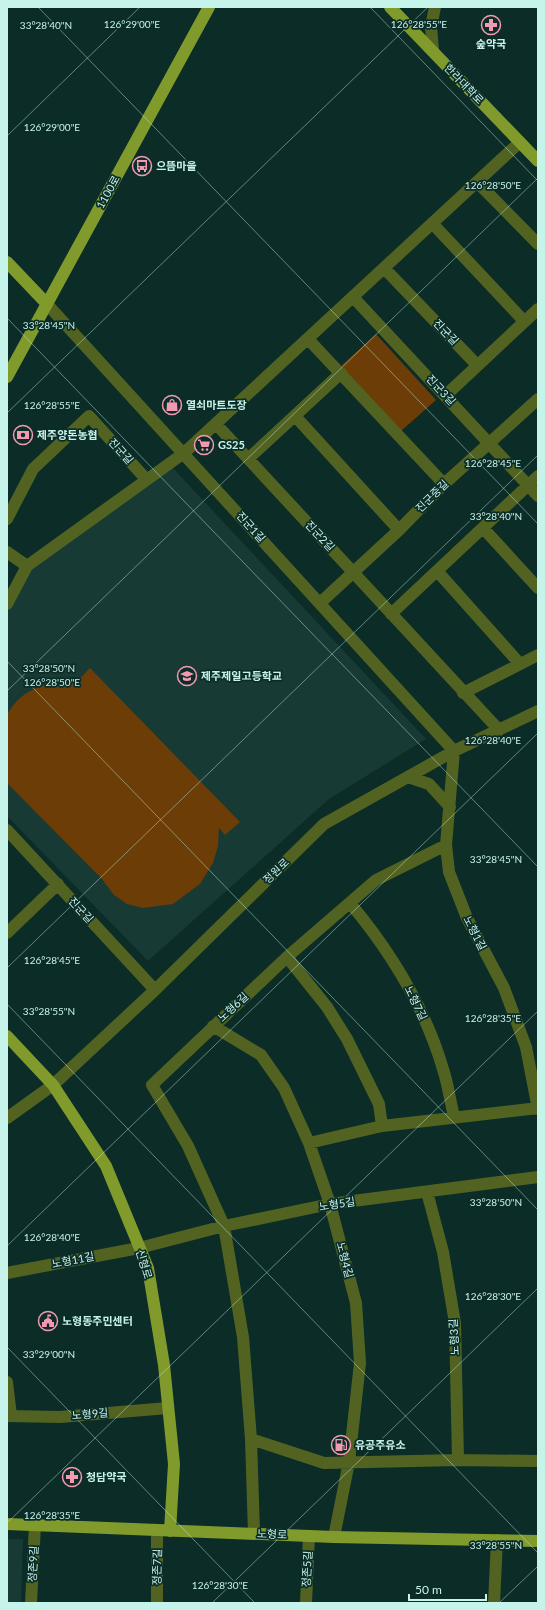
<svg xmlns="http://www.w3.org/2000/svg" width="545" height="1610" font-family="Lato,'Noto Sans KR',sans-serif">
<rect width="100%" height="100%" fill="#0c2c28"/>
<!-- built -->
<path fill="#173a35" d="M171 466 426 739 329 799 148 961 7 816V613L33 565Z
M7 1539H23L21 1603H7Z"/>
<!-- green -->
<path fill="#6c3d07" d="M376 334 436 400 401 431 341 366Z
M90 668 240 822 225 835 219 828 218 846 213 863 200 884 173 904 143 908 127 904 114 895 101 878 7 783V715C18 695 35 685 58 683 63 682 72 683 76 681 81 678 86 672 90 668Z"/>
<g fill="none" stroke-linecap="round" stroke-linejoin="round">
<!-- minor -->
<path stroke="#526321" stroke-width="12" d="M433 50 431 27 435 7
M477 182 538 244
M432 223 524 321
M384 268 477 365
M353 297 538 496
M47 304 454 751 446 845 449 872 467 918 504 988 526 1047 538 1109
M308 339 444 484
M446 395 538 309
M295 416 399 530
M216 424 499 730
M248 459 341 373
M7 519 33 469 89 416 146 479
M483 528 538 588
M7 552 27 566
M438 572 520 664
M320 603 399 530 444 484 538 399
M7 604 27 566 184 453 520 142
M391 614 538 476
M463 693 538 655
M408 777 429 784 450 807
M7 830 155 990
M350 903C391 952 425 1008 443 1069 448 1084 450 1101 454 1116
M7 933 58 884
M287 957 327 1007 347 1039 379 1104 382 1126
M213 1026 261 1055 284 1088 309 1143 330 1204 356 1303 360 1363 349 1462 334 1537
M7 1118 53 1085 155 990 324 824 454 751 538 711
M309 1143 382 1126 538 1108
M427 1192 443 1252 455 1323 458 1460
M7 1273 139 1248 224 1226 330 1204 538 1177
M7 1382 11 1416
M7 1416 60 1417 168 1408
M251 1439 324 1463 458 1460 538 1461
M254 1533 251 1439 243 1337 224 1226 188 1146 152 1085 287 957 376 880 446 845
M31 1603 35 1525
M157 1603V1531
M306 1603 309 1536
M494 1603 497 1540"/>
<!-- major -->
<path stroke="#809b2b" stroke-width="12" d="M390 7 538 161
M7 262 47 304
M7 377 209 7
M7 1036 53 1085 106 1166 148 1268 164 1365 174 1464 170 1531
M7 1524 334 1537 538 1541"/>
</g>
<!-- ticks -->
<path fill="none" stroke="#c6f3ea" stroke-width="1" stroke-opacity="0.45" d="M38 7 538 524M370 7 538 181M7 136 140 7M7 318 538 867M7 413 428 7M7 661 538 1210M7 691 538 178M7 968 538 455M7 1004 538 1553M7 1246 538 733M7 1347 255 1603M7 1523 538 1011M212 1603 538 1288M499 1603 538 1566"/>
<!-- icons -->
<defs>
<g id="pharmacy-ring" transform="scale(1)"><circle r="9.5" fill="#0c2c28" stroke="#f19ab1" stroke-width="1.5"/><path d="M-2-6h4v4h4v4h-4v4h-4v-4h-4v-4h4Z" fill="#f19ab1"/></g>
<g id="bus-ring" transform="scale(1)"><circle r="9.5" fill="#0c2c28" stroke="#f19ab1" stroke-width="1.5"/><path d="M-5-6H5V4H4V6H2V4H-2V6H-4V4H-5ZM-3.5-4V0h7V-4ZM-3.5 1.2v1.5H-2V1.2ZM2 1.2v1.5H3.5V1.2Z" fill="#f19ab1"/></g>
<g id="shop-ring" transform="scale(1)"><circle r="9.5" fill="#0c2c28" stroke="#f19ab1" stroke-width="1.5"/><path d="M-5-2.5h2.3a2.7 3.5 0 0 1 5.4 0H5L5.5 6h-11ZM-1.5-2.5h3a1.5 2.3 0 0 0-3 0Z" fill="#f19ab1"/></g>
<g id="bank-ring" transform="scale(1)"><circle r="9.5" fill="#0c2c28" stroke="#f19ab1" stroke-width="1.5"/><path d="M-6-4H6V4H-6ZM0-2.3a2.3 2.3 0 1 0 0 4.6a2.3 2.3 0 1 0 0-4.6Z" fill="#f19ab1"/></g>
<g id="supermarket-ring" transform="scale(1)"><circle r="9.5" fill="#0c2c28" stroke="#f19ab1" stroke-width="1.5"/><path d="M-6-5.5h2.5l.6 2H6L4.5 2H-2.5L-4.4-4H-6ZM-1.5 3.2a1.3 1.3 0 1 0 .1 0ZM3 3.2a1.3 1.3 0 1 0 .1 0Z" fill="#f19ab1"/></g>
<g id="school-ring" transform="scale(1)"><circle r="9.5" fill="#0c2c28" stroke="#f19ab1" stroke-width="1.5"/><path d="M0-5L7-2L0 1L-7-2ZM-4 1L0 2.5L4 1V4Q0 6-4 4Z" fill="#f19ab1"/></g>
<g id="civic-ring" transform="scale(1)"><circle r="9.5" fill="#0c2c28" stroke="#f19ab1" stroke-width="1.5"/><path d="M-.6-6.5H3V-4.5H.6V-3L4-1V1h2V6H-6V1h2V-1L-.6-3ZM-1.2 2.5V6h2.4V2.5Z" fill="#f19ab1"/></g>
<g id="fuel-ring" transform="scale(1)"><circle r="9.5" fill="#0c2c28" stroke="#f19ab1" stroke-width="1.5"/><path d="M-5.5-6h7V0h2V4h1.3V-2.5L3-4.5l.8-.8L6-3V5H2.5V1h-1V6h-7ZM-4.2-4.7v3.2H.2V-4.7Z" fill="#f19ab1"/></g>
</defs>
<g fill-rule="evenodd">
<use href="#pharmacy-ring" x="491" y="25"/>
<use href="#bus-ring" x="142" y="166"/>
<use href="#shop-ring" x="172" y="405"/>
<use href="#bank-ring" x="23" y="435"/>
<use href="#supermarket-ring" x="204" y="445"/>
<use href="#school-ring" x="187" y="676"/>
<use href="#civic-ring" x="48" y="1321"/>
<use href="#fuel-ring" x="341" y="1445"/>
<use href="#pharmacy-ring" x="72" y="1477"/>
</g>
<g text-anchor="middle" stroke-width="3.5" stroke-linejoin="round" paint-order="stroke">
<!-- poi labels -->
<g font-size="11" font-weight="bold" fill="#c6f3ea" stroke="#0c2c28" text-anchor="start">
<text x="491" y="48" text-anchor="middle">숲약국</text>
<text x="156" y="170">으뜸마을</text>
<text x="186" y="409">열쇠마트도장</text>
<text x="37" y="439">제주양돈농협</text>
<text x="218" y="449">GS25</text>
<text x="201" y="680">제주제일고등학교</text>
<text x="62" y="1325">노형동주민센터</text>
<text x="355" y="1449">유공주유소</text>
<text x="86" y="1481">청담약국</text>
</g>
<!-- street labels -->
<g font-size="11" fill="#c6f3ea" stroke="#0c2c28">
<text transform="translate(464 84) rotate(46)" y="4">한라대학로</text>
<text transform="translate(108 192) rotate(-61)" y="4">1100로</text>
<text transform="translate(446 332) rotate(46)" y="4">진군길</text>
<text transform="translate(441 390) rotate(47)" y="4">진군3길</text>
<text transform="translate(121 451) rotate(48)" y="4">진군길</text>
<text transform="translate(432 496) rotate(-44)" y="4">진군중길</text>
<text transform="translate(251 527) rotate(48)" y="4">진군1길</text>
<text transform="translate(320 536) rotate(47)" y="4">진군2길</text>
<text transform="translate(276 871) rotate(-44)" y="4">정원로</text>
<text transform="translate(81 910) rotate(47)" y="4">진군길</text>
<text transform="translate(475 933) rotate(63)" y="4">노형1길</text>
<text transform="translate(416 1003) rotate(64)" y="4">노형7길</text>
<text transform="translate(233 1007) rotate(-43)" y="4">노형6길</text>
<text transform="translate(337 1204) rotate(-9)" y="4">노형5길</text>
<text transform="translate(73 1260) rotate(-11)" y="4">노형11길</text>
<text transform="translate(345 1260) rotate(75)" y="4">노형4길</text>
<text transform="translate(144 1264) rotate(73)" y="4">신형로</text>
<text transform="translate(454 1337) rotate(-93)" y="4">노형3길</text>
<text transform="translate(90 1414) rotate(-5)" y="4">노형9길</text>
<text transform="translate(272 1534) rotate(2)" y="4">노형로</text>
<text transform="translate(33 1564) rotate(-87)" y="4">정존9길</text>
<text transform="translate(157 1567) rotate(-89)" y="4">정존7길</text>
<text transform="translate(307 1569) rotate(-87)" y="4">정존5길</text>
</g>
</g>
<g font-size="10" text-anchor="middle" fill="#c6f3ea" stroke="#0c2c28" stroke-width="3.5" stroke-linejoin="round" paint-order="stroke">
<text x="132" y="28">126°29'00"E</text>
<text x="419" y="28">126°28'55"E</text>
<text x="46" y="29">33°28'40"N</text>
<text x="52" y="131">126°29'00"E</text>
<text x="493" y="189">126°28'50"E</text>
<text x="49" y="329">33°28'45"N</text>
<text x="52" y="409">126°28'55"E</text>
<text x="493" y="467">126°28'45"E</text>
<text x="496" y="520">33°28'40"N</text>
<text x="49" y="672">33°28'50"N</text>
<text x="52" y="686">126°28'50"E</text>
<text x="493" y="744">126°28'40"E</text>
<text x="496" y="863">33°28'45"N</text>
<text x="52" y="964">126°28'45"E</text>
<text x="49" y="1015">33°28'55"N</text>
<text x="493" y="1022">126°28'35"E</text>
<text x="496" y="1206">33°28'50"N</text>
<text x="52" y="1241">126°28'40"E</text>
<text x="493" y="1300">126°28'30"E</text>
<text x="49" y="1358">33°29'00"N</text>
<text x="52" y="1519">126°28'35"E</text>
<text x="496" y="1549">33°28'55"N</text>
<text x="220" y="1589">126°28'30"E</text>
</g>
<!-- border -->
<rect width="545" height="1610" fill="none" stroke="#c6f3ea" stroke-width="16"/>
<!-- scale -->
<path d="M409 1594v6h77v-6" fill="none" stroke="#c6f3ea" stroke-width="2"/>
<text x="415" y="1594" font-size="12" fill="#c6f3ea" stroke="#0c2c28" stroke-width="3" paint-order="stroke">50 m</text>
</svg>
